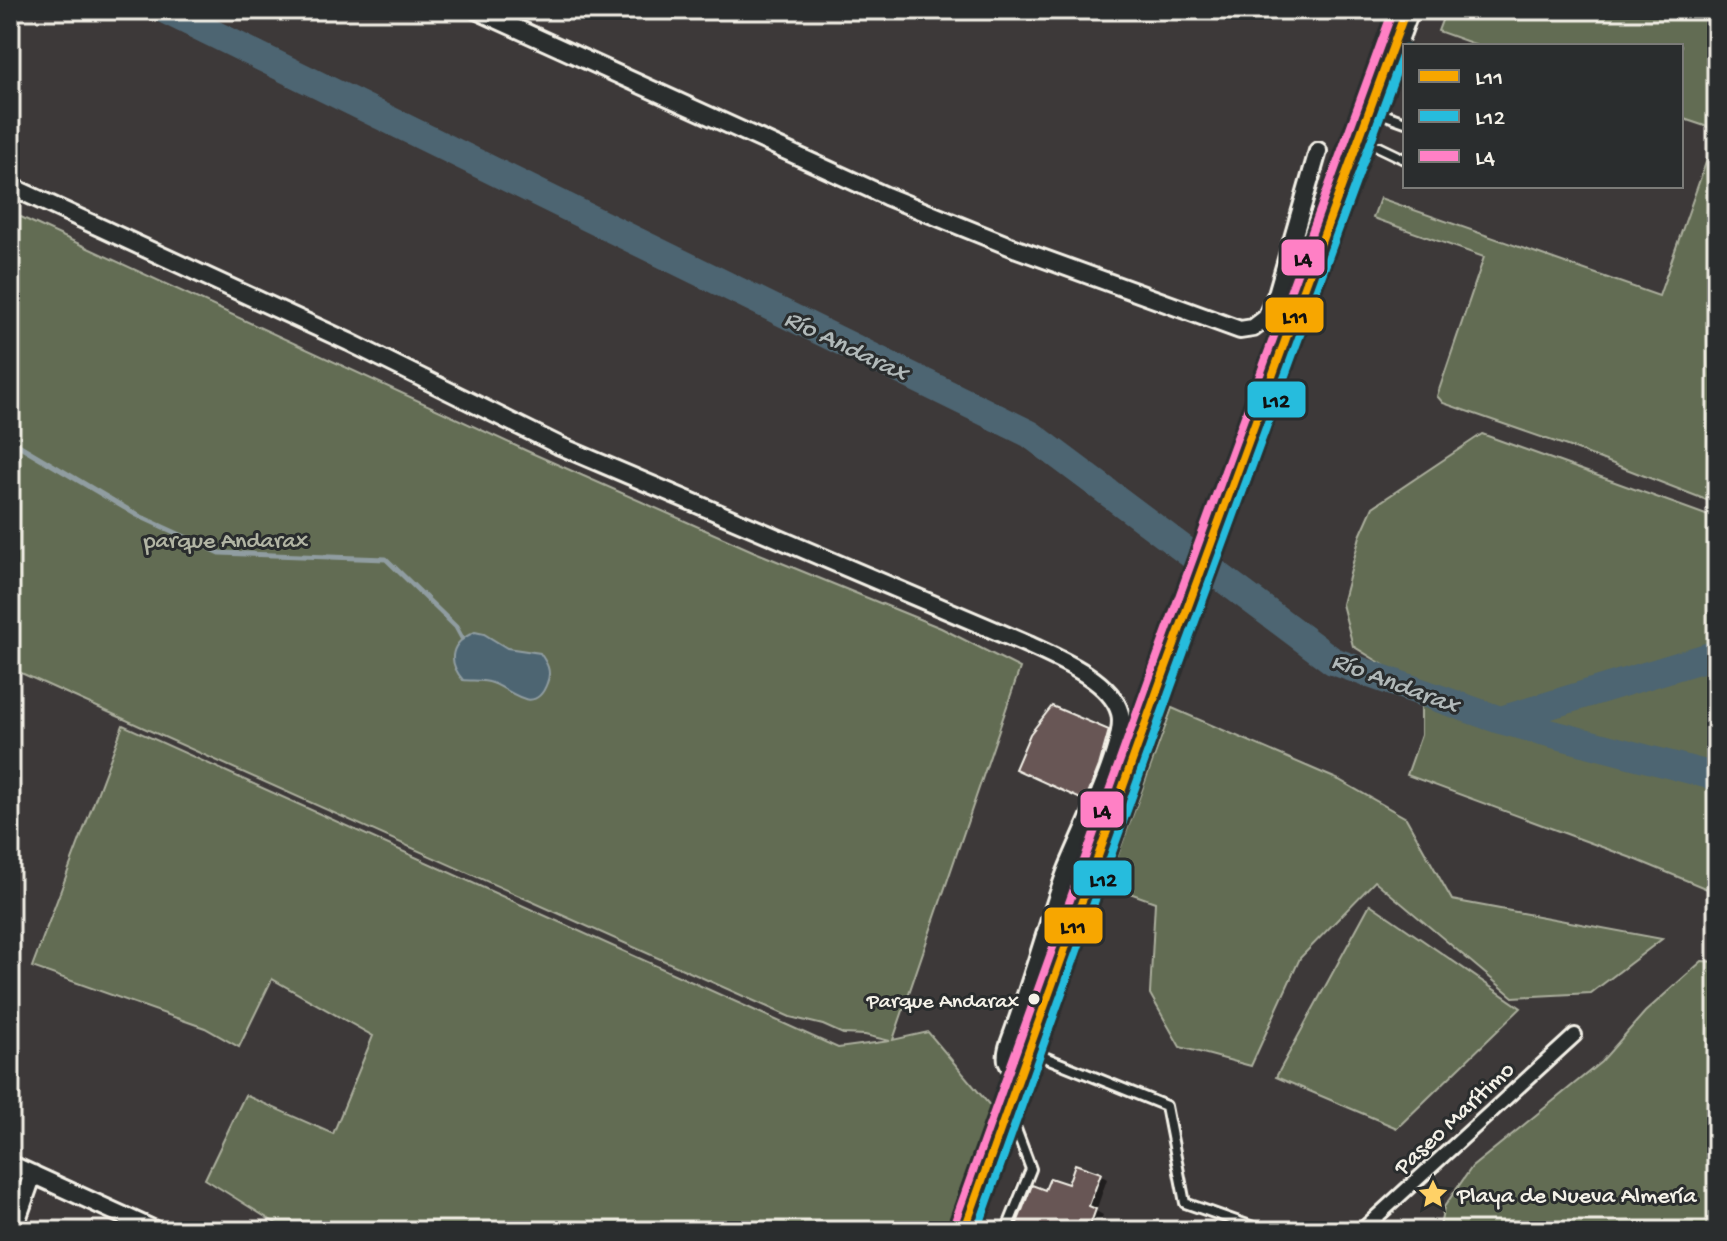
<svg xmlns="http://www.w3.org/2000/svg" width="1727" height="1241" font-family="'Gochi Hand',sans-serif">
<rect width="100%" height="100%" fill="#3d3939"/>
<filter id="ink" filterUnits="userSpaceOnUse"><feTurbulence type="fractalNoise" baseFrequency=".0125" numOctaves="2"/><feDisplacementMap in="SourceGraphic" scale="16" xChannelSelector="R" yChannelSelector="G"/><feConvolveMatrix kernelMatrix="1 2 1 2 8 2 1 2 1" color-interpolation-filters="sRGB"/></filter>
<g filter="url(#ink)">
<!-- green -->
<path fill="#626c52" stroke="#abae9d" stroke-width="2" d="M1446 10H1717V130L1681 118V46H1480L1438 31Z
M1717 131V504L1567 446 1443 403 1437 396 1484 257 1373 218 1380 198 1659 296Z
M10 212 527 451 755 552 941 628 1020 668 893 1040 928 1032 997 1114 954 1231H288L205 1179 245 1095 333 1134 373 1036 272 979 239 1047 205 1028 32 967 123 725 838 1048 890 1041 865 1035 843 1034 823 1025 790 1017 10 668Z
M1482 434 1717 519V893L1637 860 1407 775 1421 735V688L1353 646 1342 604 1360 536 1373 507Z
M1172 708 1339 780 1406 818 1452 900 1662 939 1591 993 1513 997 1375 881 1300 958 1251 1066 1180 1047 1150 994 1155 902 1107 885Z
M1370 904 1521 1008 1397 1128 1276 1077Z
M1702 961 1717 962V1231H1439L1444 1207 1472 1167 1601 1062 1645 1012Z"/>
<!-- water -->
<path fill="#4d6572" stroke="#909da1" stroke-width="2" d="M475 632 484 634 507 648 540 653C547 663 552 671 547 683 534 719 508 686 489 682 481 680 471 681 463 680 446 660 451 642 475 632Z"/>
<!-- shadow -->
<path fill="#0007" d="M1108 732 1117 737 1094 804 1026 773Z
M1100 1175 1107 1179 1096 1211 1103 1215 1097 1231H1015L1046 1193Z
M1017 1182 1019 1183 1001 1230 1000 1229Z"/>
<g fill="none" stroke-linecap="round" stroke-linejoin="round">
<!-- stream -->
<path stroke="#909da1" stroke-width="5" d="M10 440 137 515 220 553 386 559 456 627 462 638"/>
<!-- river -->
<path stroke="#4d6572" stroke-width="28" d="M165 10 1030 434 1333 661 1500 720 1717 777
M1501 720 1717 654"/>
</g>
<!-- building -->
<path fill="#685654" stroke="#f4f1e8" stroke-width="2" d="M1052 706 1109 730 1099 766 1085 801 1015 769 1030 734Z
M1075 1164 1101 1173 1089 1206 1096 1209 1088 1231H1014L1032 1185 1045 1190 1050 1178 1068 1184Z"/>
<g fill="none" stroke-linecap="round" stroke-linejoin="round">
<!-- service casing -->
<g stroke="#f4f1e8" stroke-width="14">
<path id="service" d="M1372 110 1405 122
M1379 147 1404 159
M1032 1057 1037 1054 1166 1106 1185 1203 1265 1231
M1006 1231 1031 1169 1011 1116"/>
</g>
<!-- pedestrian casing -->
<g stroke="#f4f1e8" stroke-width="18">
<path id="pedestrian" d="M1361 1231 1575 1035"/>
</g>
<!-- minor casing -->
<g stroke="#f4f1e8" stroke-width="22">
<path id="minor" d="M476 10 886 196 1017 249 1240 330 1253 328 1266 318 1277 294 1318 151
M10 186 349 342 558 445 1029 645C1057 658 1111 680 1120 713 1128 744 1077 842 1065 875 1045 931 1030 988 1009 1044 1004 1060 1006 1065 1019 1075
M10 1164 157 1231
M13 1231 33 1174"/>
</g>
<!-- secondary casing -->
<g stroke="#f4f1e8" stroke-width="30">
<path id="secondary" d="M964 1231 1160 683 1406 10"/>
</g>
<!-- service -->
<use href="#service" stroke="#2a2d2e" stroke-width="8"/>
<!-- pedestrian -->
<use href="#pedestrian" stroke="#2a2d2e" stroke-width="12"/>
<!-- minor -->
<use href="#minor" stroke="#2a2d2e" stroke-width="16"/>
<!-- secondary -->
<use href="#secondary" stroke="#2a2d2e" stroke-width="24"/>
<!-- bus-1 casing -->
<g stroke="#2a2d2e" stroke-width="14">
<path id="bus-1" d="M964 1231 1160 683 1406 10"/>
</g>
<!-- bus-2 casing -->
<g stroke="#2a2d2e" stroke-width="14">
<path id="bus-2" d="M977 1231 1171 687 1405 48"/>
</g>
<!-- bus-3 casing -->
<g stroke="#2a2d2e" stroke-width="14">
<path id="bus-3" d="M953 1227 1149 679 1393 10"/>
</g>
<!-- bus-1 -->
<use href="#bus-1" stroke="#f7a600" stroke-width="8"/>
<!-- bus-2 -->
<use href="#bus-2" stroke="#26bcdd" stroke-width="8"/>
<!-- bus-3 -->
<use href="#bus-3" stroke="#ff80c5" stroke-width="8"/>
</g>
</g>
<!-- icons -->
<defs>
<g id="sight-bare" transform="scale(2.4)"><path d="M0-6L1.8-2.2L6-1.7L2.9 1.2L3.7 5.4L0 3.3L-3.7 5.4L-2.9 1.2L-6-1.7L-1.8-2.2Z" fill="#ffd166" stroke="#2a2d2e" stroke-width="2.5" paint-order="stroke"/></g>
</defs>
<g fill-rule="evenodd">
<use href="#sight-bare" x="1433" y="1194"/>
</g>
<!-- markers -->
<circle fill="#f4f1e8" stroke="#2a2d2e" stroke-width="3" cx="1034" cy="999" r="7"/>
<g text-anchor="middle" stroke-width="6" stroke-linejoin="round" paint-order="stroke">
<!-- bus labels -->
<g font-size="22" fill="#f4f1e8" stroke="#2a2d2e" text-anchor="end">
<text x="1019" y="1007">Parque Andarax</text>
</g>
<!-- park labels -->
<g font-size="24" fill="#b2b5a4" stroke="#2a2d2e">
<text x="226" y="547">parque Andarax</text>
</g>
<!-- street labels -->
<g font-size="24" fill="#f4f1e8" stroke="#2a2d2e">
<text transform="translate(1453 1117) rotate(-43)" y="8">Paseo Marítimo</text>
</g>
<!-- poi labels -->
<g font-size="24" fill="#f4f1e8" stroke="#2a2d2e" text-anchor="start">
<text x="1457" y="1202">Playa de Nueva Almería</text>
</g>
<!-- water labels -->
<g font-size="26" font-style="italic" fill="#b1b9b9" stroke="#2a2d2e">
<text transform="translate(847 344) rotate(26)" y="9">Río Andarax</text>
<text transform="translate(1396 681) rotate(21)" y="9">Río Andarax</text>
</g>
</g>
<g stroke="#2a2d2e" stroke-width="3">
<rect x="1280" y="238" width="46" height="39" rx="8" fill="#ff80c5"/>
<rect x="1264" y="296" width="61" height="38" rx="8" fill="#f7a600"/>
<rect x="1246" y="380" width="61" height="39" rx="8" fill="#26bcdd"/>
<rect x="1079" y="790" width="46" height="39" rx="8" fill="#ff80c5"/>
<rect x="1072" y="859" width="61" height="38" rx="8" fill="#26bcdd"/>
<rect x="1043" y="906" width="61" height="39" rx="8" fill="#f7a600"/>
</g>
<g font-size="22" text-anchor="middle" font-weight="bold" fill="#111">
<text x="1303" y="265">L4</text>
<text x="1295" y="323">L11</text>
<text x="1276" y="407">L12</text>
<text x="1102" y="817">L4</text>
<text x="1103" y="886">L12</text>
<text x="1073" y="933">L11</text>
</g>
<!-- margin -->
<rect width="1727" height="1241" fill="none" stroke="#2a2d2e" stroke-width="40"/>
<rect x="20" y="20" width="1687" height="1201" fill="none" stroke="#f4f1e8" stroke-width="3" filter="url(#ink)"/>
<!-- legend -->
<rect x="1403" y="44" width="280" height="144" fill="#2a2d2e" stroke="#7b7b78" stroke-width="2"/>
<rect x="1419" y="70" width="40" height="12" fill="#f7a600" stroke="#7b7b78" stroke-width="2"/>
<text x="1475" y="84" font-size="24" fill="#f4f1e8">L11</text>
<rect x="1419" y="110" width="40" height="12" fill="#26bcdd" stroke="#7b7b78" stroke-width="2"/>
<text x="1475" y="124" font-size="24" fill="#f4f1e8">L12</text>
<rect x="1419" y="150" width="40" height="12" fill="#ff80c5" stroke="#7b7b78" stroke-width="2"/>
<text x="1475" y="164" font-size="24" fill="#f4f1e8">L4</text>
</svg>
